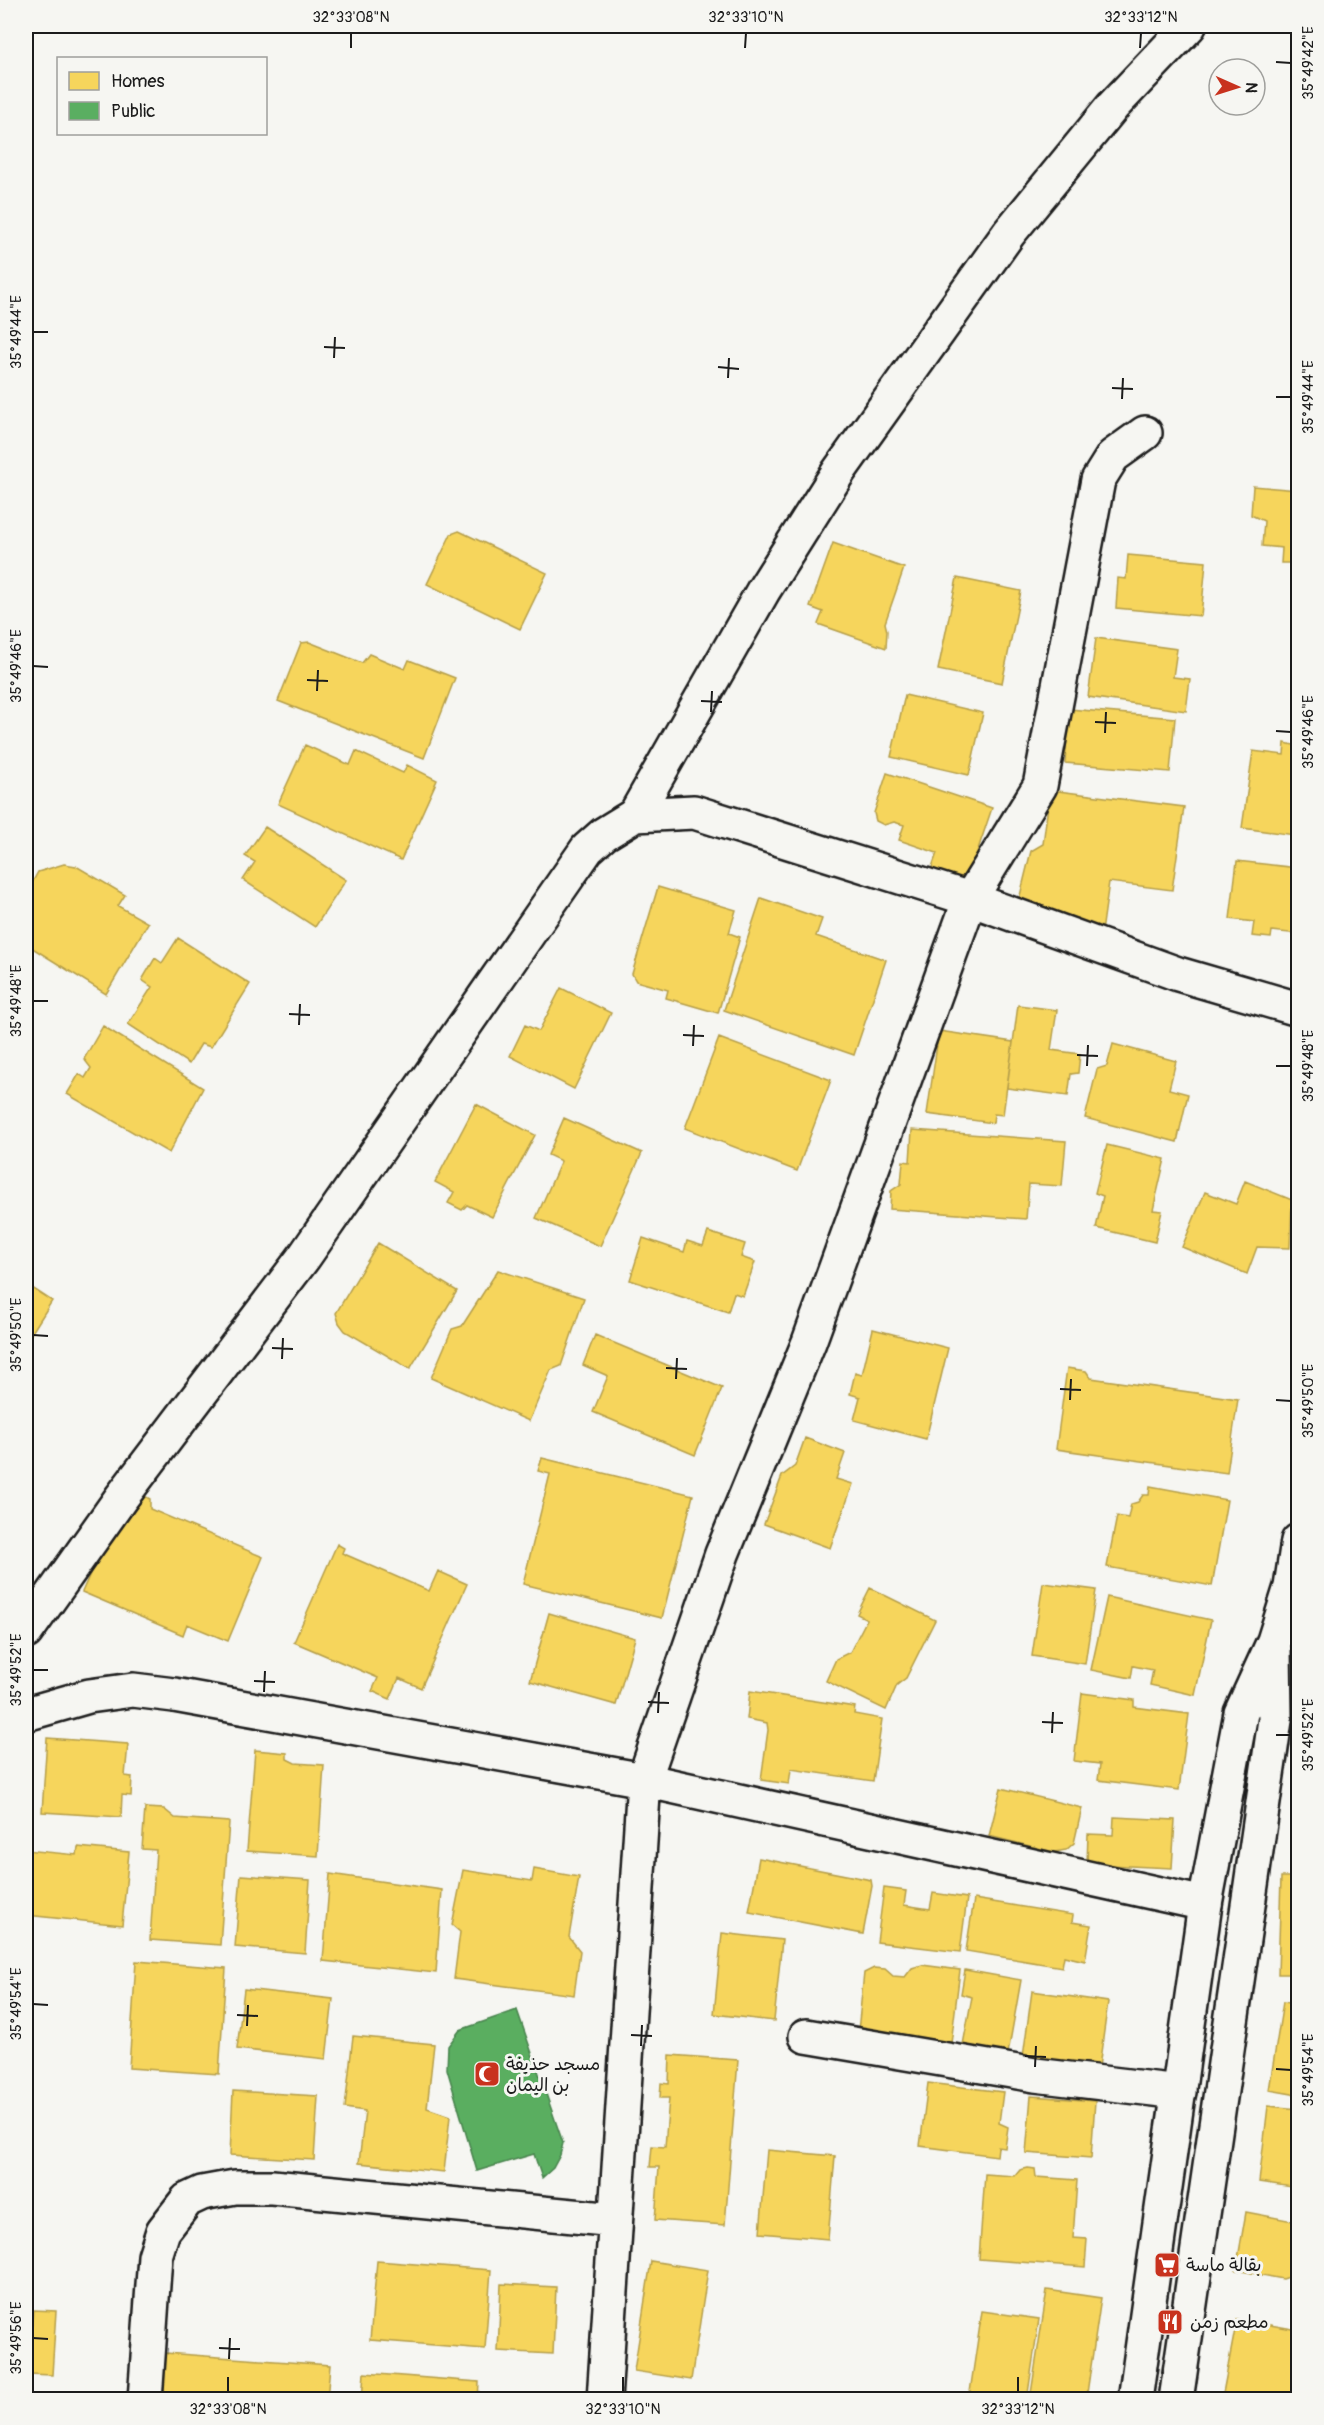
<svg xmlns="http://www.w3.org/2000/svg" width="1324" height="2425" font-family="Pangolin,'Playpen Sans Arabic',sans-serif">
<rect width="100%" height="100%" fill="#f6f6f2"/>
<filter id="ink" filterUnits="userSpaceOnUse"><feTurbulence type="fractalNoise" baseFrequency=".0167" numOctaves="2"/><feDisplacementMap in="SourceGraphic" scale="12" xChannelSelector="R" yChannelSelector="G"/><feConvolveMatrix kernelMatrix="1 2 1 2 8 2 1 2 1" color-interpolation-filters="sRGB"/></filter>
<g filter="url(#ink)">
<!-- homes -->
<path fill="#f6d55c" stroke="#b59e49" stroke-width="1.5" d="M1253 486 1298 490V587L1293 584 1296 563H1281L1282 548 1262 546 1264 521 1251 515Z
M459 531 547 573 520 629 427 584 451 534Z
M833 543 904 568 885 623 887 631 886 648 818 624 823 612 810 607Z
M1128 555 1206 562 1201 616 1116 608 1118 578 1126 579Z
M957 578 1021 591 1002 683 938 670Z
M1096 638 1177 649 1173 677 1190 679 1186 711 1088 697Z
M309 642 362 663 369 654 405 669 409 660 455 678 424 758 278 701 301 643Z
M905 695 983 713 969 775 891 757Z
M1069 709 1175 718 1170 772 1065 763Z
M1285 743 1298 746V817L1295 835 1242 828 1253 751 1284 755Z
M305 745 350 765 356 751 403 773 407 765 437 780 401 860 278 804Z
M887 773 992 808 967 882 931 870 937 853 899 840 904 825 894 822 884 825 876 821 874 813Z
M1050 790 1184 807 1172 890 1109 882 1102 932 1016 912 1031 851 1043 844Z
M265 827 346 880 315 927 243 880 255 862 245 856Z
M1237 861 1298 868V934L1272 931 1271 938 1252 936 1254 922 1230 919Z
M64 864 76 866 125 895 118 906 148 923 106 994 26 944V894L38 872Z
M658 887 736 910 729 933 740 937 718 1013 666 998 668 990 636 981 632 974Z
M761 898 822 919 816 936 886 960 854 1055 724 1010Z
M178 938 250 984 211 1047 201 1044 189 1064 128 1024 152 987 142 980 155 958 162 963Z
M561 988 611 1013 574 1089 510 1056 525 1025 539 1031Z
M1018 1005 1057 1010 1051 1050 1080 1054 1078 1073 1071 1074 1068 1096 1007 1088Z
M103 1026 203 1088 169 1153 67 1094 79 1074 85 1078 91 1068 84 1059Z
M939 1031 1013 1042 1003 1115 994 1114 993 1123 927 1114Z
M719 1038 831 1080 797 1171 685 1128Z
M1113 1044 1176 1061 1169 1089 1188 1094 1177 1142 1085 1118 1097 1069 1107 1066Z
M476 1104 535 1135 492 1217 467 1205 462 1210 448 1203 454 1192 435 1182Z
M564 1118 642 1153 600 1246 536 1218 561 1161 548 1155Z
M912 1130 1066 1141 1062 1186 1029 1184 1026 1219 890 1209 891 1191 901 1184 903 1161 910 1162Z
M1107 1145 1165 1159 1153 1210 1162 1211 1155 1242 1096 1228 1103 1196 1095 1193Z
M1245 1181 1292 1200 1290 1248 1257 1247 1247 1274 1182 1247 1205 1192 1236 1204Z
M708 1232 745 1244 741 1257 755 1262 743 1296 734 1293 728 1312 630 1280 643 1238 684 1252 687 1241 703 1246Z
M378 1243 457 1291 410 1369 345 1331 339 1323 336 1313Z
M498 1270 584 1298 561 1366 551 1370 529 1421 431 1378 452 1329 462 1326Z
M26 1284 52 1301 26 1342Z
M873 1329 948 1348 926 1439 854 1420 860 1397 850 1394 855 1373 862 1375Z
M595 1335 722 1388 695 1455 593 1412 608 1376 583 1365Z
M1067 1368 1086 1371 1091 1378 1238 1399 1227 1473 1056 1449Z
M805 1438 845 1453 836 1479 853 1484 830 1548 764 1524 782 1476 795 1466Z
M542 1458 693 1495 662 1618 523 1584 550 1474 538 1471Z
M1150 1486 1227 1500 1212 1586 1107 1567 1117 1516 1128 1518 1131 1504 1138 1502 1143 1495H1149Z
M135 1491 150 1499V1509L263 1557 228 1641 187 1624 183 1635 82 1592 96 1560 101 1557Z
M337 1544 344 1548 342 1553 429 1591 438 1571 467 1584 421 1688 399 1678 390 1699 372 1691 378 1678 294 1642Z
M1043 1583 1096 1590 1085 1664 1032 1656Z
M870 1588 935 1620 906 1678 897 1685 886 1710 826 1681 836 1659 850 1652 867 1619 857 1614Z
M1107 1597 1211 1620 1195 1695 1150 1685 1153 1670 1133 1666 1131 1678 1091 1670Z
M549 1613 635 1638 616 1705 530 1681Z
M750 1691 855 1707 854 1714 882 1719 873 1781 791 1769 789 1784 761 1780 768 1730 767 1723 747 1719Z
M1082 1693 1134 1700V1707L1189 1714 1179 1790 1098 1780 1100 1764 1074 1761Z
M47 1738 128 1744 125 1776 132 1777 131 1796 122 1795 121 1817 42 1812Z
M255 1750 287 1753V1759L295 1763 324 1765 318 1856 247 1851Z
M1001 1788 1082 1808 1074 1843 1066 1850 1054 1852 989 1836Z
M145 1808 164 1809 175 1818 229 1822 220 1945 150 1940 156 1850 142 1849Z
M1295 1808H1298V1866H1294Z
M1114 1817 1175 1820 1172 1868 1087 1864 1088 1834 1113 1835Z
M78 1847 129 1852 122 1925 26 1915V1850L77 1855Z
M759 1858 871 1880 872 1886 863 1934 749 1912Z
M534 1869 579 1877 569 1937 580 1951 574 1995 454 1979 460 1932 452 1925 463 1870 532 1881Z
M330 1874 442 1890 436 1973 323 1961Z
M241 1875 310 1880 305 1953 235 1947Z
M1281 1877H1298V1974H1278Z
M884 1888 906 1891 904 1905 930 1909 933 1893 967 1898 960 1952 877 1942Z
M974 1899 1073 1915 1072 1922 1091 1925 1085 1961 1064 1956 1062 1967 966 1951Z
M722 1933 782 1940 774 2021 714 2014Z
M136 1961 226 1968 219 2074 129 2068Z
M922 1965 960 1970 950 2052 857 2041 864 1973 874 1968 885 1969 893 1976 905 1977 912 1968Z
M965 1970 1021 1980 1007 2059 962 2050 972 1997 961 1994Z
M244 1989 333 1999 326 2059 237 2049Z
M1032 1991 1108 2002 1099 2067 1023 2057Z
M1283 2002 1298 2004V2095L1269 2090Z
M353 2036 434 2044 427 2108 450 2116 444 2172 359 2163 365 2111 345 2108Z
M670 2055 738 2060 725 2225 655 2220 659 2167H650L652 2146 665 2147 669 2098H660L661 2083 669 2084Z
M928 2083 1003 2092 999 2123 1008 2127 1005 2148 998 2147 997 2156 920 2146Z
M233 2091 318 2096 314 2160 230 2155Z
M1031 2096 1095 2101 1091 2158 1026 2153Z
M1268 2106 1298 2109V2188L1259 2182Z
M767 2150 835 2156 828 2239 760 2233Z
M1028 2168 1035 2169 1036 2177 1077 2180 1073 2238 1087 2239 1085 2267 979 2259 985 2174 1015 2176 1020 2170Z
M1246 2212 1298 2222V2274L1283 2279 1236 2270Z
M377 2261 491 2270 485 2349 370 2340Z
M651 2261 708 2270 691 2380 634 2371Z
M501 2284 556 2287 553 2354 498 2351Z
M1047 2290 1101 2298 1086 2400H1030Z
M33 2310 56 2311 52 2375 28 2374Z
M982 2311 1039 2319 1027 2400 969 2399Z
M1237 2319 1298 2330V2400H1256L1223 2393Z
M165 2353 330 2365 327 2400H161Z
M364 2373 479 2382 478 2400H362Z"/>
<!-- public -->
<path fill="#5aae61" stroke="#47824c" stroke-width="1.5" d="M517 2010 563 2143 560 2155 553 2168 542 2178 534 2154 477 2171 447 2069 448 2046 460 2030Z"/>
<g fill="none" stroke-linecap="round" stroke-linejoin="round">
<!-- street casing -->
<g stroke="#1c1c1c" stroke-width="38">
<path id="street" d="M635 815 763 591 839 471 1009 233 1113 106 1189 26
M26 1714 89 1696 133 1690 174 1695 644 1780 1205 1904
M806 2036 1035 2075 1179 2092
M145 2400 155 2256 163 2231 187 2200 202 2193 235 2187H272L615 2220
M604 2400 644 1780 722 1554 809 1342 970 899 1040 786 1098 480 1113 456 1145 433"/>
</g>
<!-- secondary casing -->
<g stroke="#1c1c1c" stroke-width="38">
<path id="secondary" d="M26 1632 121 1498 304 1257 587 849 604 834 635 815 694 812 970 899 1178 974 1298 1009
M1135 2400 1205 1904 1241 1713 1274 1641 1291 1587 1298 1541
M1176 2400 1275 1720 1274 1649"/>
</g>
<!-- street -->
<use href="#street" stroke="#f6f6f2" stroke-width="33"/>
<!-- secondary -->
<use href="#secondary" stroke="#f6f6f2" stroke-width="33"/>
</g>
</g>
<!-- ticks -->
<path fill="none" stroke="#1c1c1c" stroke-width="2" d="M351 48V33M745 48 746 33M1140 48 1141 33M1276 62 1291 63M33 332H48M324 347 345 348M334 358 335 337M718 367 739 369M728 378 729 358M1112 388 1133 389M1276 397H1291M1122 399 1123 378M33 666 48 667M307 680 328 681M317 691 318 670M701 701 722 702M711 712 712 691M1095 722 1116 723M1276 731 1291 732M1105 733 1106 712M33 1001H48M289 1014 310 1015M299 1025 300 1004M683 1035 704 1036M693 1046 694 1025M1077 1055 1098 1056M1087 1066 1088 1045M1276 1066H1291M33 1335 48 1336M272 1348 293 1349M282 1359 283 1338M666 1368 687 1369M676 1379 677 1358M1060 1389 1081 1390M1070 1400 1071 1379M1276 1400 1291 1401M33 1670H48M254 1681 275 1682M264 1692 265 1671M648 1702 669 1703M658 1713 659 1692M1042 1722 1063 1723M1052 1733 1053 1712M1276 1735H1291M33 2004 48 2005M237 2015 258 2016M247 2026 248 2005M631 2035 652 2036M641 2046 642 2025M1025 2056 1046 2057M1035 2067 1036 2046M1276 2069 1291 2070M33 2338 48 2339M219 2348 240 2349M229 2359 230 2338M228 2392V2377M623 2392V2377M1018 2392V2377"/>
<!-- icons -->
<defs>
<g id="mosque-square" transform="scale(1.35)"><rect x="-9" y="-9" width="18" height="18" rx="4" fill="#c8321e" stroke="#f6f6f2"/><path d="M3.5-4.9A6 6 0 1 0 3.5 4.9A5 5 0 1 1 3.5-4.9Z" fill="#fff"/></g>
<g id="supermarket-square" transform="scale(1.35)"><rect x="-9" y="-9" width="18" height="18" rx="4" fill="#c8321e" stroke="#f6f6f2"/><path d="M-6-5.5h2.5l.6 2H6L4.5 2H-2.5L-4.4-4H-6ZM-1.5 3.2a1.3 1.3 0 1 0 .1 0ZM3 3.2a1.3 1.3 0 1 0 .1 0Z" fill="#fff"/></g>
<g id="restaurant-square" transform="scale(1.35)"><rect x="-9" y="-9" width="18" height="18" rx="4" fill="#c8321e" stroke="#f6f6f2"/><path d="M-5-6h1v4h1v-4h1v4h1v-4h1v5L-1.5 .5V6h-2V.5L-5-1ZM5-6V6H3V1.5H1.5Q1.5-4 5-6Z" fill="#fff"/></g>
</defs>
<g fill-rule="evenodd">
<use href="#mosque-square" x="487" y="2074"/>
<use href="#supermarket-square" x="1167" y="2265"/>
<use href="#restaurant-square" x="1170" y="2322"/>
</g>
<g text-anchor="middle" stroke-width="6" stroke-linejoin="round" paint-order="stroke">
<!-- poi labels -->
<g font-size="18" fill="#1c1c1c" stroke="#f6f6f2" text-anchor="start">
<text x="506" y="2070">مسجد حذيفة<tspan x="506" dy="21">بن اليمان</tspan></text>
<text x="1186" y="2271">بقالة ماسة</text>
<text x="1190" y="2328">مطعم زمن</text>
</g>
</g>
<!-- margin -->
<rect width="1324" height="2425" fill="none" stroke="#f6f6f2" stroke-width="66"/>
<!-- legend -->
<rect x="57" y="57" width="210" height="78" fill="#f6f6f2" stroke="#9f9f9c" stroke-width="1.5"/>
<rect x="69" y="72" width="30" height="18" fill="#f6d55c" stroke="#9f9f9c" stroke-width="1.5"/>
<text x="111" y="87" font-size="18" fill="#1c1c1c">Homes</text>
<rect x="69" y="102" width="30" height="18" fill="#5aae61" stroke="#9f9f9c" stroke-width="1.5"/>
<text x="111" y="117" font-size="18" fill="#1c1c1c">Public</text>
<!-- north arrow -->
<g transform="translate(1237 87) rotate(93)"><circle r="28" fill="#f6f6f2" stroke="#9f9f9c" stroke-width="1.5"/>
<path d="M0-4.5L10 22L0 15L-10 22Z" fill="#c8321e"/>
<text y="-9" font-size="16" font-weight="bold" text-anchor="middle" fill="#1c1c1c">N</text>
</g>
<rect x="33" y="33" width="1258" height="2359" fill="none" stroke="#1c1c1c" stroke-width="2"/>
<g font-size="15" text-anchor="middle" fill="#1c1c1c">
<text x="351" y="22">32°33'08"N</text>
<text x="746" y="22">32°33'10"N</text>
<text x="1141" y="22">32°33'12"N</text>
<text transform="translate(1308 63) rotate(-90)" y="5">35°49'42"E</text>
<text transform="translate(16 332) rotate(-90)" y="5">35°49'44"E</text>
<text transform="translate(1308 397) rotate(-90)" y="5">35°49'44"E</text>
<text transform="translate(16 666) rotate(-90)" y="5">35°49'46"E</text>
<text transform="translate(1308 732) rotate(-90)" y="5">35°49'46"E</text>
<text transform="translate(16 1001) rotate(-90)" y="5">35°49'48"E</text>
<text transform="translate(1308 1066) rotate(-90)" y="5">35°49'48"E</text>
<text transform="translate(16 1335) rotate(-90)" y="5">35°49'50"E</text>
<text transform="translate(1308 1401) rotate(-90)" y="5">35°49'50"E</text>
<text transform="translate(16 1670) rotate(-90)" y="5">35°49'52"E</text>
<text transform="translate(1308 1735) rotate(-90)" y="5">35°49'52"E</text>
<text transform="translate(16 2004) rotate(-90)" y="5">35°49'54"E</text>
<text transform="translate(1308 2070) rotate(-90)" y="5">35°49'54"E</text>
<text transform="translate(16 2338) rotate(-90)" y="5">35°49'56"E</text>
<text x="228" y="2414">32°33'08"N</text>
<text x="623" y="2414">32°33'10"N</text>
<text x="1018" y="2414">32°33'12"N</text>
</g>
</svg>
